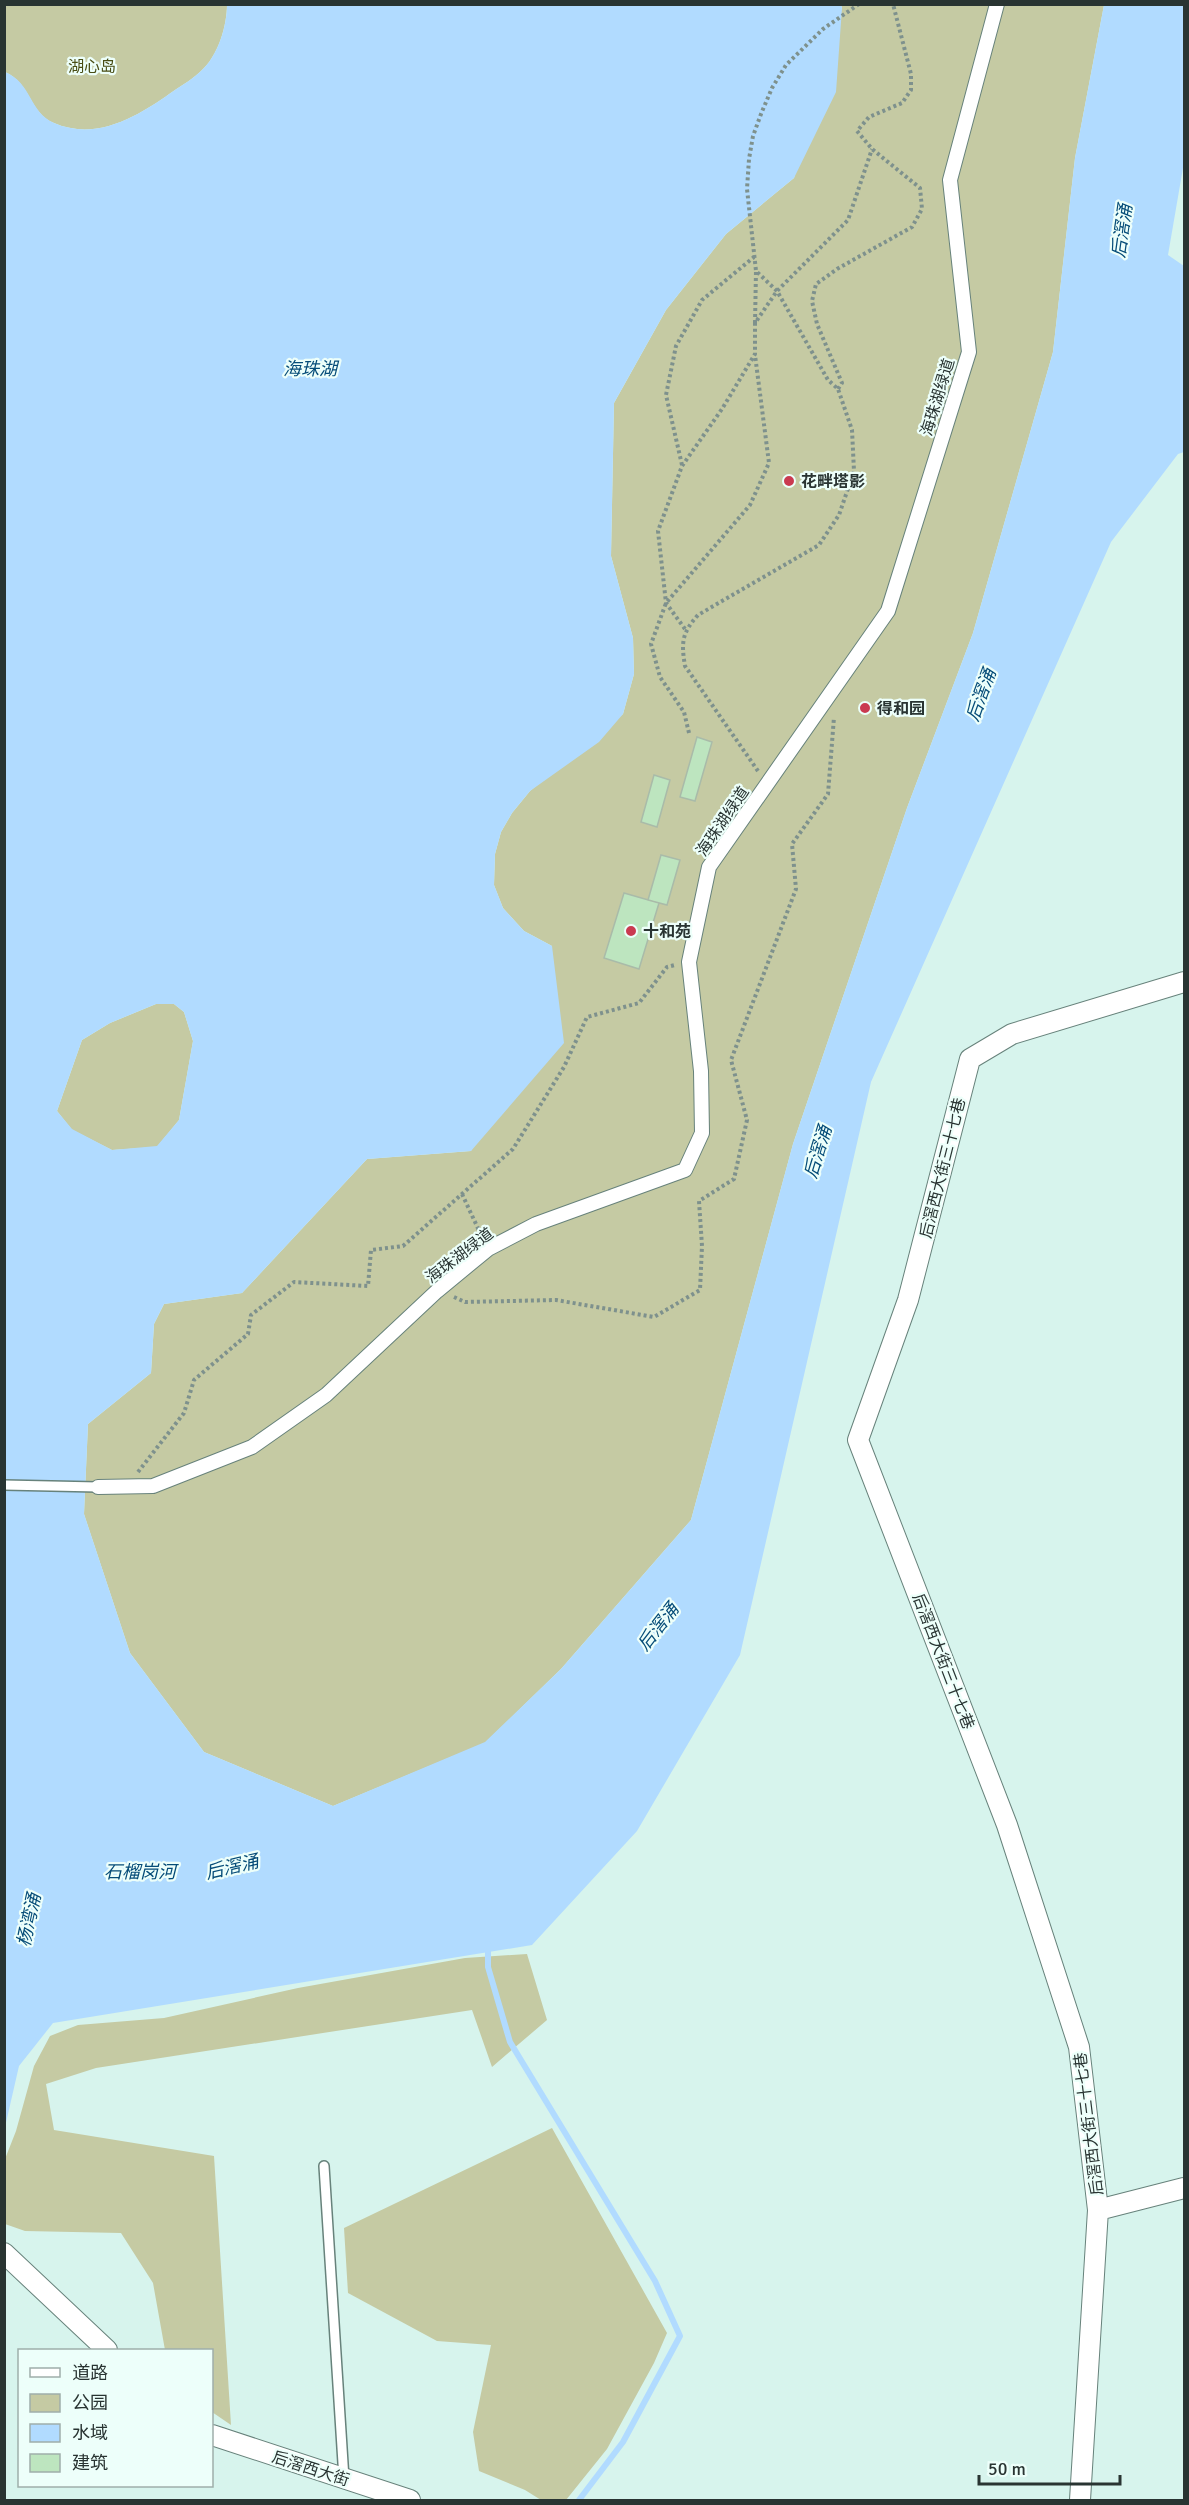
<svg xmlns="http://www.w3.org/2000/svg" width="1189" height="2505" font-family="Signika,'Noto Sans SC',sans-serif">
<rect width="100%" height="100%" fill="#d7f4ed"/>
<!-- green -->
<path fill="#c5caa3" d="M227 4C227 26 218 56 201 71 194 78 184 84 175 90 140 115 98 142 54 123 29 113 31 83 5 72L4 5Z
M841 5H1104L1075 158 1053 352 973 633 907 808 793 1144 691 1520 561 1669 485 1743 333 1806 204 1752 130 1653 84 1514 88 1424 151 1373 154 1324 164 1304 242 1293 367 1159 471 1151 552 946 524 931 503 908 494 885 495 854 501 832 512 813 530 791 623 714 634 674 633 638 611 556 614 403 666 310 726 234 794 178 842 8Z
M156 1004H174L184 1012 193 1041 179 1120 157 1147 112 1150 72 1130 57 1111 82 1040 110 1023Z
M527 1954 547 2020 492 2067 472 2010 96 2068 46 2084 54 2130 214 2156 231 2425 212 2412V2350H165L153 2283 121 2233 25 2231 5 2224V2159L16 2131 34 2066 50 2036 78 2025 164 2018 298 1988 465 1958Z
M552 2128 667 2333 654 2363 607 2449 566 2500H541L525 2490 479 2471 473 2432 491 2345 437 2341 348 2293 344 2228Z"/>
<!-- water -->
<path fill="#b1dbff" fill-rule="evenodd" d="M841 4 842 8 836 92 794 178 726 234 666 310 614 403 611 556 633 638 634 674 623 714 599 742 530 791 512 813 501 832 495 854 494 885 503 908 524 931 552 946 564 1043 471 1151 367 1159 242 1293 164 1304 154 1324 151 1373 88 1424 84 1514 130 1653 204 1752 333 1806 485 1742 561 1669 691 1520 793 1144 907 808 973 633 1053 352 1075 158 1104 5H1184V162L1168 255 1184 266V452L1178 454 1111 542 871 1082 740 1655 637 1831 532 1945 53 2023 19 2066 5 2127V72C32 83 29 112 54 123 98 142 140 115 175 90 184 84 194 78 201 71 218 56 227 26 227 5ZM156 1004H174L184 1012 193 1041 179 1120 157 1146 112 1150 72 1129 57 1111 82 1040 110 1023Z"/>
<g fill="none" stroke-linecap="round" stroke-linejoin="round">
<!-- stream -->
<path stroke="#b1dbff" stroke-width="6" d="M488 1944V1967L510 2042 655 2281 680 2336 623 2442 579 2500"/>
</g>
<!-- building -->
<path fill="#bde5bf" stroke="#a9bba9" stroke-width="1.5" d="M697 737 712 742 695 801 680 797Z
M654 775 670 780 657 827 641 822Z
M661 855 680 860 667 905 648 900Z
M624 893 659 903 639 969 604 958Z"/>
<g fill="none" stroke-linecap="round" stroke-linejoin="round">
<!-- service casing -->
<g stroke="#67827b" stroke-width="12">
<path id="service" d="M4 1485 98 1487
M324 2166 344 2479"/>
</g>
<!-- pedestrian casing -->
<g stroke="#67827b" stroke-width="16">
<path id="pedestrian" d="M98 1487 153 1486 252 1447 326 1395 437 1291 488 1249 536 1224 685 1170 702 1133 701 1071 689 962 709 867 888 611 969 352 950 180 997 4"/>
</g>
<!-- minor casing -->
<g stroke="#67827b" stroke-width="22">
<path id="minor" d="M1098 2210 1184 2188
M4 2253 107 2350
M212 2435 410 2500
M1080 2500 1098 2210 1079 2047 1007 1825 858 1440 908 1300 970 1059 1012 1034 1184 982"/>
</g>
<!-- path -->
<path stroke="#7e918d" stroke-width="4" stroke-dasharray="3 3" stroke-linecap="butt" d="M755 323 756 271
M838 389 842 383 817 324 812 301 816 284 837 269 912 227 922 209 920 188 872 149 857 131 869 117 902 103 911 90V74L893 4
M682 465 666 395 676 346 702 300 754 257
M685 629 666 603 658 531 682 466 722 409 755 354V323L777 291 848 220 872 149
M689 733 684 712 660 677 651 644 666 603 750 505 769 463 755 355
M758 771 685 666C681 642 682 633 698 615L819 545 839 515 854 471 852 430 838 389 828 380 777 291 756 271 747 189 749 159 753 136 761 114 772 88 786 65 823 29 859 4
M462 1194 482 1237
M454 1297 465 1302 556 1300 654 1317 700 1290 702 1246 699 1201 734 1179 747 1120 731 1060 796 889 792 844 828 794 834 717
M138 1472 184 1413 194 1380 248 1334 251 1315 294 1282 368 1286 371 1250 403 1246 513 1149 564 1067 587 1017 639 1003 667 967 675 965"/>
<!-- service -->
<use href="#service" stroke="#fff" stroke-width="9"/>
<!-- pedestrian -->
<use href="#pedestrian" stroke="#fff" stroke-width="14"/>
<!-- minor -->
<use href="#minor" stroke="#fff" stroke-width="20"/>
</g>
<!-- markers -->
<g fill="#ca3a50" stroke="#edfffa" stroke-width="2">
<circle cx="789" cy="481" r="6"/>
<circle cx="865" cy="708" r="6"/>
<circle cx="631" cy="931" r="6"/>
</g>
<g text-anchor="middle" stroke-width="4.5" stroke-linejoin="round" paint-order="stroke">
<!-- park labels -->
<g font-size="16" fill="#484d14" stroke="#edfffa">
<text x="92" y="72">湖心岛</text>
</g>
<!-- street labels -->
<g font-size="16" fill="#293432" stroke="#edfffa">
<text transform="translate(937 397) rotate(-73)" y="6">海珠湖绿道</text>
<text transform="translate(722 821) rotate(-56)" y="6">海珠湖绿道</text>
<text transform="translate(942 1168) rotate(-76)" y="6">后滘西大街三十七巷</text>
<text transform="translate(459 1255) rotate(-37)" y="6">海珠湖绿道</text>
<text transform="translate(944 1661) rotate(69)" y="6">后滘西大街三十七巷</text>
<text transform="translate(1088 2124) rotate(-97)" y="6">后滘西大街三十七巷</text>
<text transform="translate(311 2468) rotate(18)" y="6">后滘西大街</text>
</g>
<!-- poi labels -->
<g font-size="16" font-weight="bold" fill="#293432" stroke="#edfffa" text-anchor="start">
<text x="801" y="487">花畔塔影</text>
<text x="877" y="714">得和园</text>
<text x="643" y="937">十和苑</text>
</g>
<!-- water labels -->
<g font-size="18" font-style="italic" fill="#054c78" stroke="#edfffa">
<text transform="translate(1122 231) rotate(-82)" y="6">后滘涌</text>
<text x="310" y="375">海珠湖</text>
<text transform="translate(981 695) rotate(-70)" y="6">后滘涌</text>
<text transform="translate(818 1152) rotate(-73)" y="6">后滘涌</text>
<text transform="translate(658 1627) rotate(-52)" y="6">后滘涌</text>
<text transform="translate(232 1867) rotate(-13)" y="6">后滘涌</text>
<text x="140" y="1878">石榴岗河</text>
<text transform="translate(29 1920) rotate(-78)" y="6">杨湾涌</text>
</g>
</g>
<!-- border -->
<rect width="1189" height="2505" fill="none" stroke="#293432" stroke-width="12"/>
<!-- legend -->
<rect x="18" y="2349" width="195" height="138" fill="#edfffa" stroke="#9faeaa" stroke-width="1.5"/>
<rect x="30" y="2368" width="30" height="9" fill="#ffffff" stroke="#9faeaa" stroke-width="1.5"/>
<text x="72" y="2379" font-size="18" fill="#293432">道路</text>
<rect x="30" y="2394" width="30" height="18" fill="#c5caa3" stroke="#9faeaa" stroke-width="1.5"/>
<text x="72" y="2409" font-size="18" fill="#293432">公园</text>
<rect x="30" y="2424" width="30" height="18" fill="#b1dbff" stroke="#9faeaa" stroke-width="1.5"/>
<text x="72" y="2439" font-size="18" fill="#293432">水域</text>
<rect x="30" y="2454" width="30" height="18" fill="#bde5bf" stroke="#9faeaa" stroke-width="1.5"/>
<text x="72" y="2469" font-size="18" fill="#293432">建筑</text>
<!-- scale -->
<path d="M979 2475v9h141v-9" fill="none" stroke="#293432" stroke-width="3"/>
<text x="988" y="2475" font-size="18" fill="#293432" stroke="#edfffa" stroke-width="4.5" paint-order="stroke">50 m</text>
</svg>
